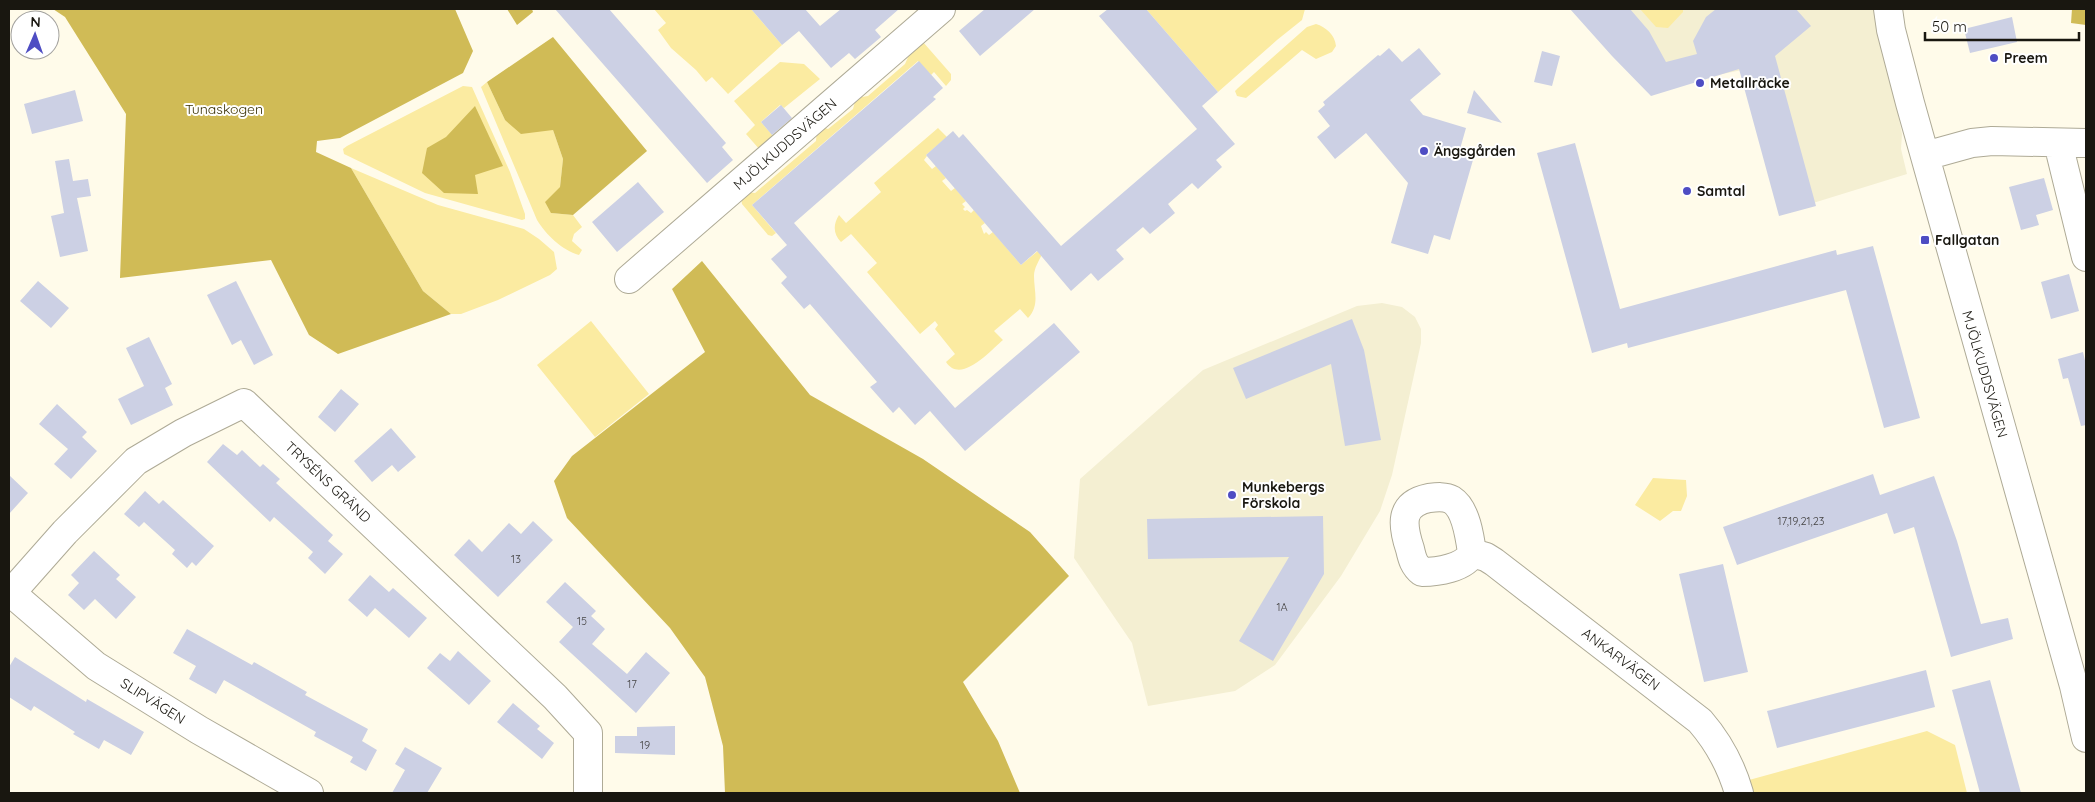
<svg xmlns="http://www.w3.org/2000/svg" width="2095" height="802" font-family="Quicksand,sans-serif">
<rect width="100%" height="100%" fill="#fffbea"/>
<!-- built -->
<path fill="#f4efd2" d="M1587 9H1877L1902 134 1901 149 1907 174 1784 212 1742 70 1653 88Z
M1382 303 1402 307 1415 317 1421 329V343L1392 475 1380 511 1341 576 1275 665 1235 691 1148 706 1132 643 1074 558 1080 479 1203 370 1357 306Z"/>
<!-- green -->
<path fill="#fbeba1" d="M654 9H751L782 45 728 94 712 77 706 82 696 70 671 48 658 30 666 23Z
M1146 9H1305L1302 20 1277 40 1218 92Z
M1640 9H1683V12L1668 28 1656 27Z
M1316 24C1326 27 1335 35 1336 46L1332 52 1316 59 1302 50 1246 98 1237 96 1235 91 1238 88 1307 27Z
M923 42 951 74V80L946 86 934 72 931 75 918 61 752 205 776 233 772 236 768 235 742 204 741 198 747 192 755 193 816 141 817 130 822 127 828 129 853 109 856 98 868 96 905 64 909 55 906 52Z
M780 62 804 64 820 79 784 108 780 105 761 122 774 137 760 150 746 134 755 125 734 101Z
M487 82 505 120 553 130 563 159 560 187 551 213 573 215 582 227 574 234 572 241 582 250 579 255C562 250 546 235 537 220L481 87Z
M463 86 472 87 510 172 525 214V219L522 220 425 193 344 154 343 149 347 146Z
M938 128 947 137 926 155 927 156 924 160 932 169 936 166 946 178 942 181 951 191 955 188 966 201 962 204 965 207 963 209 965 211 967 210 971 213 974 210 985 223 981 226 984 234 986 232 989 235 993 232 1021 265 1039 250 1042 254C1039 261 1034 268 1034 276 1034 292 1040 305 1028 318L1020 309 994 331 1003 340C991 350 961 385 946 362L955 354 935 329 938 325 935 321 920 334 867 272 877 263 851 234 841 242C833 234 833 224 839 215L846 223 881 192 874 183Z
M351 168 438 205 524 229 539 239 554 252 557 269 550 275 498 300 461 314H451L423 291Z
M591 321 649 394 595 437 537 365Z
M1653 478 1686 480 1687 496 1681 511H1673L1660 521 1635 505Z
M1927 731 1955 745 1967 793H1753L1749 780Z"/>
<!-- forest -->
<path fill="#d0bb56" d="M53 9H455L473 51 463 73 340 138 317 141 316 152 351 168 423 291 451 314 338 354 309 335 271 260 120 278 126 114 65 17Z
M507 9H532L533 12 517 25Z
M2072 9H2086V25L2071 23Z
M553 37 647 151 573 215 551 213 545 202 560 187 563 159 553 130 521 134 505 120 487 82Z
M475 106 503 166 475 175 478 194 444 193 422 173 427 148 446 137Z
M702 261 810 395 923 459 1030 532 1069 576 963 682 998 741 1020 793H725L723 746 705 677 670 628 567 518 554 481 572 456 705 352 672 289Z"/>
<!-- building -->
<path fill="#ccd0e4" d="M555 9H609L726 143 722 147 733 160 707 183Z
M751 9H805L820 26 841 9H899L875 30 881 37 855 59 849 53 831 68 799 31 782 45Z
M985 9H1035L980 56 959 31Z
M1108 9H1146L1218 92 1202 106 1235 144 1216 160 1222 167 1198 189 1192 183 1168 204 1175 213 1150 234 1143 227 1116 250 1124 259 1098 281 1091 273 1071 291 1037 251 1021 265 926 155 953 131 959 138 963 134 1061 246 1197 129 1099 16Z
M1570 9H1630L1649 31 1666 62 1697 54 1693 41 1706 17 1716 9H1796L1811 26 1775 56 1816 206 1779 216 1739 69 1651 96 1612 56Z
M2012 17 2017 42 1970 53 1964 29Z
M1389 48 1402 62 1419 48 1441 74 1410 100 1423 115 1466 128 1460 149 1475 153 1450 240 1434 235 1428 254 1391 243 1408 183 1366 133 1335 159 1317 137 1330 126 1318 111 1325 105 1323 102 1378 55 1380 56Z
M1542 51 1560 56 1552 86 1534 82Z
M919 61 943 88 933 97 936 99 794 223 955 408 1054 323 1080 352 965 451 930 411 915 425 899 407 893 413 870 387 877 382 810 304 804 309 781 283 787 277 771 259 787 245 752 205Z
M75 90 83 121 32 134 24 104Z
M1474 90 1502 123 1467 113Z
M781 105 792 118 772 135 761 122Z
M1575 143 1620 309 1836 250 1837 255 1873 246 1920 418 1884 428 1846 290 1628 348 1627 343 1592 353 1537 153Z
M69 159 73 181 88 179 91 196 77 198 88 251 60 257 51 216 64 213 55 161Z
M2044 178 2053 210 2036 215 2039 225 2021 230 2009 187Z
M638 182 664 212 617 252 592 222Z
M2069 274 2079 311 2051 319 2041 282Z
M38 281 69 308 51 328 20 301Z
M236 281 273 355 254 365 241 340 232 345 207 295Z
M1352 319 1364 350 1381 440 1345 446 1331 364 1246 399 1233 368Z
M149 337 172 384 165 388 173 405 131 425 118 399 144 386 126 348Z
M2083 352 2086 365V425L2081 426 2068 378 2063 379 2058 359Z
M341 389 359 404 335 432 318 417Z
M57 404 87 432 82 437 97 451 71 479 54 464 68 449 39 424Z
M391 428 416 457 398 472 392 465 372 482 354 461Z
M223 444 237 455 242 450 260 467 263 464 280 479 276 483 333 535 328 541 343 554 325 574 308 558 313 552 274 517 270 522 207 462Z
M1873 474 1880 495 1934 476 1957 541 1981 624 2008 618 2013 639 1951 657 1914 527 1894 534 1887 513 1737 565 1723 527Z
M9 475 28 493 9 514Z
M145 491 159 504 163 500 214 546 196 566 192 562 187 568 172 554 175 550 144 522 139 527 124 514Z
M1323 516 1324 574 1273 661 1239 641 1289 557 1148 559 1147 519Z
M533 521 553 540 498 597 454 555 469 539 482 552 509 523 521 534Z
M94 551 120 575 116 579 136 597 116 619 95 599 84 610 68 595 79 583 71 575Z
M1723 564 1748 672 1704 682 1679 574Z
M370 575 389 592 393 588 427 618 409 638 375 608 367 617 348 600Z
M565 582 596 611 591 616 605 629 592 644 627 674 646 652 670 673 636 713 559 642 573 627 546 602Z
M187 629 252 665 254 662 307 692 305 695 368 729 362 741 377 750 366 771 350 762 353 757 314 736 316 732 224 680 216 694 189 679 196 666 173 653Z
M458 651 491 681 469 705 427 668 440 653 450 661Z
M15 657 86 702 87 699 144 732 131 755 104 740 99 749 73 734 75 732 34 706 31 711 9 697V667Z
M1926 670 1935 707 1777 748 1767 711Z
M1990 680 2021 793H1980L1952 690Z
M513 703 540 726 537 729 554 743 542 759 497 722Z
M675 726V755L615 753V736H637V727Z
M405 747 442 768 427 793H392L405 770 395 764Z"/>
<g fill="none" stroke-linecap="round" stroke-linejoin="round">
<!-- minor casing -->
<g stroke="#aeaa96" stroke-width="30">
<path id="minor" d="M1888 9 1891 30 1910 103 2074 686 2086 738
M2058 143 2086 257
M1925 156 1972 143 1992 141 2086 143
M629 279 941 9
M1472 553C1465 568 1437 572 1422 572 1414 566 1412 558 1410 549 1402 525 1399 504 1429 498 1437 497 1445 496 1452 500 1466 509 1470 538 1472 553L1486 557 1494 562 1700 721C1719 743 1731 765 1739 793
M9 591 96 666 199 730 309 793
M11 593 65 532 136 461 183 433 244 403 555 697 588 733V793"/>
</g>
<!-- minor -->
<use href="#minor" stroke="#fff" stroke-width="28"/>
</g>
<!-- markers -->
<g fill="#4e4dc3" stroke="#fff" stroke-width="2">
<circle cx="1994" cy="58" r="5"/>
<circle cx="1700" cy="83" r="5"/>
<circle cx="1424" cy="151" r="5"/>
<circle cx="1687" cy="191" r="5"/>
<rect x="1920" y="235" width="10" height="10" rx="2.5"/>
<circle cx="1232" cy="495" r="5"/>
</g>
<g text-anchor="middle" stroke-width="4" stroke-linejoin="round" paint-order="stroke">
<!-- number labels -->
<g font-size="11" fill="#464545">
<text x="1801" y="525">17,19,21,23</text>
<text x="516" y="563">13</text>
<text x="1282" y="611">1A</text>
<text x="582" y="625">15</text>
<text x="632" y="688">17</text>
<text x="645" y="749">19</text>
</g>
<!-- poi labels -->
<g font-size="14" font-weight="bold" fill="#191710" stroke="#fff" text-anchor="start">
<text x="2004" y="63">Preem</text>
<text x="1710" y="88">Metallräcke</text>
<text x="1434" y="156">Ängsgården</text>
<text x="1697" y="196">Samtal</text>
<text x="1935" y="245">Fallgatan</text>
<text x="1242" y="492">Munkebergs<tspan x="1242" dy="16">Förskola</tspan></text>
</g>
<!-- park labels -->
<g font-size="14" fill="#382f02" stroke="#fff">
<text x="224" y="114">Tunaskogen</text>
</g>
<!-- street labels -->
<g font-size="14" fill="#191710" stroke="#fff">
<text transform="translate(785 144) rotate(-41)" y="5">MJÖLKUDDSVÄGEN</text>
<text transform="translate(1985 374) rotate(74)" y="5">MJÖLKUDDSVÄGEN</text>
<text transform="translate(328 482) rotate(43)" y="5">TRYSÉNS GRÄND</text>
<text transform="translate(1621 659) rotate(37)" y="5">ANKARVÄGEN</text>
<text transform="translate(153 701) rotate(32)" y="5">SLIPVÄGEN</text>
</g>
</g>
<!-- border -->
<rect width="2095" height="802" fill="none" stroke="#191710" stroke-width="20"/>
<!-- north arrow -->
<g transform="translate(35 35) rotate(2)"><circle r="24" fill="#ffffff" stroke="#a3a29f"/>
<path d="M0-4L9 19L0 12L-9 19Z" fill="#4e4dc3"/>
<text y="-8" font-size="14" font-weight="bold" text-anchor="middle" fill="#191710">N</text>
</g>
<!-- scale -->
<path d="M1925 32v8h154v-8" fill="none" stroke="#191710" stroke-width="2.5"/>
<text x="1932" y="32" font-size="15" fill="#191710" stroke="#ffffff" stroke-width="4" paint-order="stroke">50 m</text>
</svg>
